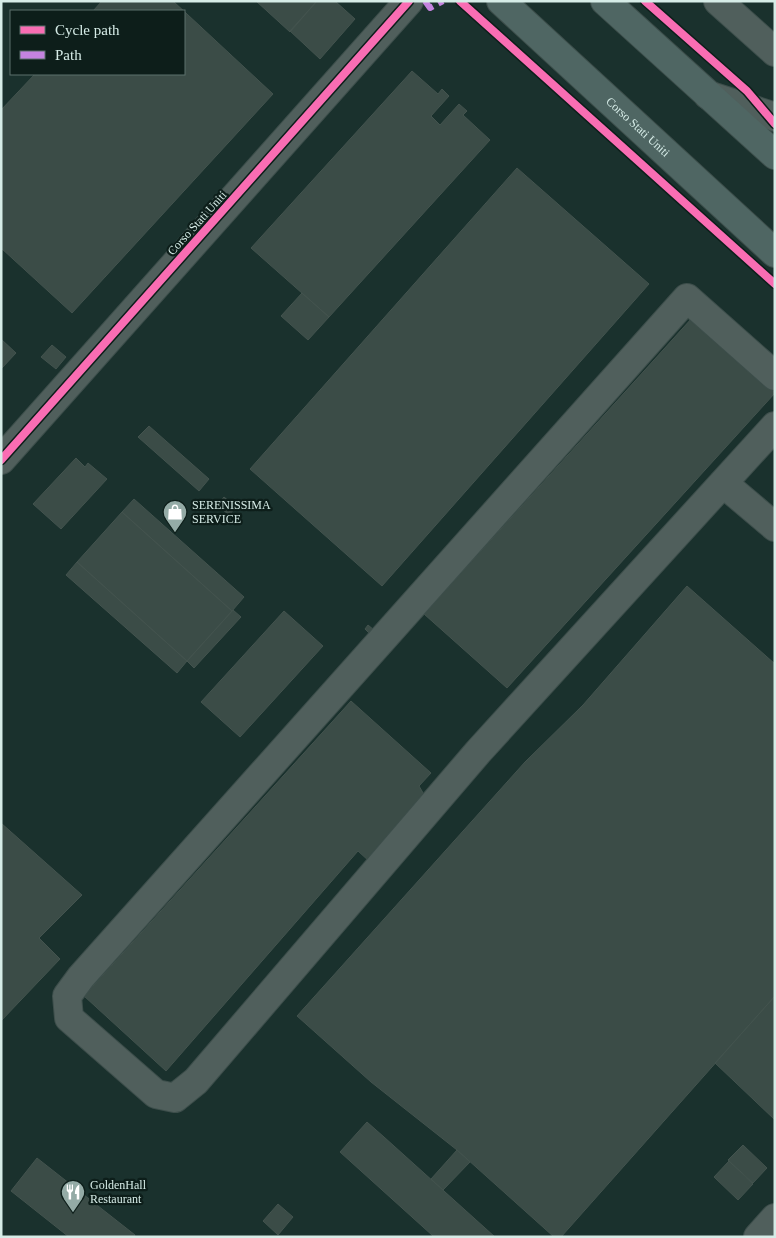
<svg xmlns="http://www.w3.org/2000/svg" width="776" height="1238" font-family="Georgia,serif">
<rect width="100%" height="100%" fill="#1a312d"/>
<!-- building -->
<path fill="#3b4c47" stroke="#43534e" d="M102 1H173L273 94 72 313 1 248V110L35 74H184V11H93Z
M256 1H317L290 32Z
M317 1H335L355 19 320 59 290 31Z
M412 71 438 94 442 89 449 96 431 116 440 125 459 104 467 111 463 115 490 140 329 317 251 248Z
M517 168 649 284 382 586 250 469Z
M302 293 329 317 308 340 281 316Z
M692 318 775 393 507 688 424 614Z
M1 339 16 353 1 369Z
M52 345 66 357 56 369 41 357Z
M149 426 209 479 199 491 138 437Z
M76 458 85 467 88 463 107 479 61 529 33 504Z
M224 497 236 507 229 515 217 505Z
M134 499 244 597 232 611 122 512Z
M122 512 232 611 187 661 77 562Z
M77 562 187 661 177 673 66 575Z
M687 586 775 664V996L561 1237H554L457 1150 371 1082 297 1016 525 762 583 705Z
M233 610 241 617 194 668 187 661Z
M284 611 323 646 240 737 201 702Z
M368 625 374 630 370 634 365 629Z
M351 701 431 773 419 786 426 798 370 862 358 851 166 1071 84 996Z
M1 823 82 895 39 938 60 959 1 1021Z
M775 996V1120L715 1063Z
M367 1122 384 1137 495 1237 433 1236 340 1152Z
M743 1145 767 1168 753 1183 728 1160Z
M457 1150 470 1162 443 1190 431 1179Z
M37 1158 135 1235 134 1237H69L11 1191Z
M729 1161 753 1184 738 1200 714 1177Z
M278 1204 293 1217 278 1235 263 1221Z"/>
<g fill="none" stroke-linecap="round" stroke-linejoin="round">
<!-- minor casing -->
<g stroke="#3d4e4b" stroke-width="30">
<path id="minor" d="M718 1 775 52
M708 95 775 117
M775 376 687 298 81 977 67 996 69 1018 156 1094 175 1098 196 1081 478 752 775 426
M1 460 409 1
M723 483 775 527
M758 1237 775 1218"/>
</g>
<!-- major casing -->
<g stroke="#3d4e4b" stroke-width="30">
<g id="major">
<path id="s1" d="M501 1 775 253"/>
<path d="M605 1 775 155"/>
</g>
</g>
<!-- minor -->
<use href="#minor" stroke="#505f5c" stroke-width="28"/>
<!-- major -->
<use href="#major" stroke="#4f6663" stroke-width="28"/>
<!-- quiet -->
<path stroke="#c483df" stroke-width="6" stroke-dasharray="12 6" stroke-linecap="butt" d="M425 1 430 8 443 1"/>
<!-- cycleway casing -->
<g stroke="#0d1e1a" stroke-width="11">
<path id="cycleway" d="M460 1 775 284
M645 1 747 91 775 124
M1 460 409 1"/>
</g>
<!-- cycleway -->
<use href="#cycleway" stroke="#f96db3" stroke-width="8"/>
</g>
<!-- icons -->
<defs>
<g id="shop-pin" transform="scale(1.25)"><path d="M0 17L-7.5 6A9.5 9.5 0 1 1 7.5 6Z" fill="#94aba6" stroke="#0d1e1a"/><path d="M-5-2.5h2.3a2.7 3.5 0 0 1 5.4 0H5L5.5 6h-11ZM-1.5-2.5h3a1.5 2.3 0 0 0-3 0Z" fill="#fff"/></g>
<g id="restaurant-pin" transform="scale(1.25)"><path d="M0 17L-7.5 6A9.5 9.5 0 1 1 7.5 6Z" fill="#94aba6" stroke="#0d1e1a"/><path d="M-5-6h1v4h1v-4h1v4h1v-4h1v5L-1.5 .5V6h-2V.5L-5-1ZM5-6V6H3V1.5H1.5Q1.5-4 5-6Z" fill="#fff"/></g>
</defs>
<g fill-rule="evenodd">
<use href="#shop-pin" x="175" y="512"/>
<use href="#restaurant-pin" x="73" y="1192"/>
</g>
<g text-anchor="middle" stroke-width="4.5" stroke-linejoin="round" paint-order="stroke">
<!-- street labels -->
<g font-size="12" fill="#d6ece7" stroke="#0d1e1a">
<text dy="4" stroke="none"><textPath href="#s1" startOffset="186">Corso Stati Uniti</textPath></text>
<text transform="translate(197 223) rotate(-48)" y="4">Corso Stati Uniti</text>
</g>
<!-- poi labels -->
<g font-size="12" fill="#d6ece7" stroke="#0d1e1a" text-anchor="start">
<text x="192" y="509">SERENISSIMA<tspan x="192" dy="14">SERVICE</tspan></text>
<text x="90" y="1189">GoldenHall<tspan x="90" dy="14">Restaurant</tspan></text>
</g>
</g>
<!-- border -->
<rect width="776" height="1238" fill="none" stroke="#d6ece7" stroke-width="5"/>
<!-- legend -->
<rect x="10" y="10" width="175" height="65" fill="#0d1e1a" stroke="#5d706c"/>
<rect x="20" y="26" width="25" height="8" fill="#f96db3" stroke="#5d706c"/>
<text x="55" y="35" font-size="15" fill="#d6ece7">Cycle path</text>
<rect x="20" y="51" width="25" height="8" fill="#c483df" stroke="#5d706c"/>
<text x="55" y="60" font-size="15" fill="#d6ece7">Path</text>
</svg>
